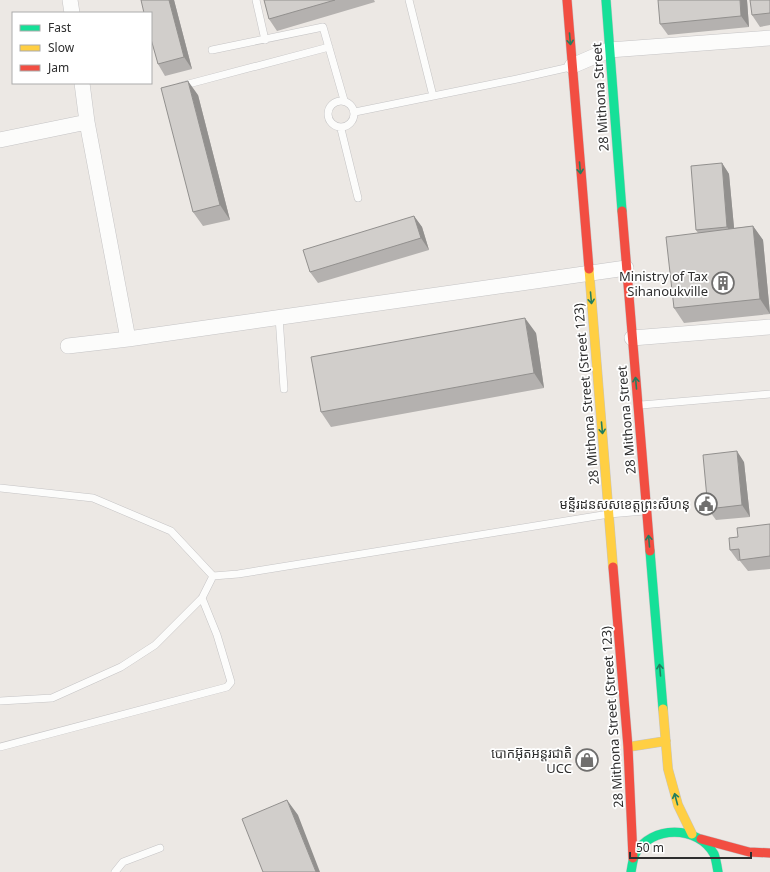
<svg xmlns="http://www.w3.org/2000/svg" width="770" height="872" font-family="'Noto Sans','Noto Sans Khmer',sans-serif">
<rect width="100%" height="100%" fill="#ece8e4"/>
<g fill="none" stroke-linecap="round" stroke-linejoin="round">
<!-- lane casing -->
<g stroke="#c5c4c5" stroke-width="8">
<path id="lane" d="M256 0 265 40
M409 0 433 96
M212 50 323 27 344 100
M181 86 329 47
M328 114a13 13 0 1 1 26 0a13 13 0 1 1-26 0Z
M355 112 517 79 570 67
M341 129 358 198
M279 317 284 389
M641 405 770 394
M0 488 93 498 171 531 213 576
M213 576 238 574 609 514 644 511
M0 701 52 698 121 667 155 645 202 598 213 576
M0 747 227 687 231 682 217 635 202 598
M115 872 123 862 160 848"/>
</g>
<!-- street casing -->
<g stroke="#c5c4c5" stroke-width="16">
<path id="street" d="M70 0 72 13
M572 66 609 50 770 38
M82 83 87 122 128 339
M0 140 87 122
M632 338 769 327
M68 346 128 339 626 268"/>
</g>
<!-- fast casing -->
<g stroke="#c5c4c5" stroke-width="10">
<path id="fast" d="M606 0 622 211
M650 551 663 709
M631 872C632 866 633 859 635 854 651 825 698 825 714 854 716 859 717 866 718 872"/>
</g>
<!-- slow casing -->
<g stroke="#c5c4c5" stroke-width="10">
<path id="slow" d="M589 269 613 567
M663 709 668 769 678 805 692 834
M628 747 666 741"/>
</g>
<!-- jam casing -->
<g stroke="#c5c4c5" stroke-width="10">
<path id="jam" d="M567 0 589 269
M622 211 650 551
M613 567 628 747 633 858
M701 839 749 852 770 853"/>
</g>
<!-- lane -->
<use href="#lane" stroke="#fcfcfb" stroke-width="7"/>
<!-- street -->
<use href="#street" stroke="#fcfcfb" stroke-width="15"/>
<!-- fast -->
<use href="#fast" stroke="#16e098" stroke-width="9"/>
<!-- slow -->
<use href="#slow" stroke="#ffcf43" stroke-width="9"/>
<!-- jam -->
<use href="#jam" stroke="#f24e42" stroke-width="9"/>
</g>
<!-- wall -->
<path fill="#b4b1af" d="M141 0H174L192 69 165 76 158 64Z
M264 0H374L375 2 277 31 269 19Z
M747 0 749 27 668 35 660 24Z
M770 0V25L760 27 752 15Z
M198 95 230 220 203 226 193 212Z
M722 163 729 174 734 228 753 226 763 240 770 314 684 323 674 308 698 233 696 230Z
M414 216 422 227 429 250 318 283 310 272Z
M536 333 544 388 331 427 321 412Z
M744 462 750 517 716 520 708 509Z
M770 524V569L748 571 740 561H738L730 550 738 537Z"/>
<!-- shaded-wall -->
<path fill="#92908e" d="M169 0H174L192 69 184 57Z
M740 0H747L749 27 741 16Z
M188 81 198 95 230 220 220 205Z
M722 163 729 174 735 238 727 227Z
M414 216 422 227 429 250 421 238Z
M753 226 763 240 770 314 760 299Z
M525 318 536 333 544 388 534 373Z
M737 451 744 462 750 517 742 505Z
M287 800 298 815 320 872H316Z"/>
<!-- building -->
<path fill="#d1cecb" stroke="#92908e" d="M141 0H169L184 57 158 64 151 39V13H144Z
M264 0H335L269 19Z
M658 0H740L741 16 660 24Z
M750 0H770V13L752 15Z
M188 81 220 205 193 212 161 88Z
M722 163 727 227 696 230 691 166Z
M414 216 421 238 310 272 303 250Z
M753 226 760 299 674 308 666 237Z
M525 318 534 373 321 412 311 357Z
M737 451 742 505 708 509 703 455Z
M770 524V556L740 560 739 549 730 550 729 538 738 537 737 528Z
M287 800 316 872H263L242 819Z"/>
<!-- one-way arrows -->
<defs><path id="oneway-shaft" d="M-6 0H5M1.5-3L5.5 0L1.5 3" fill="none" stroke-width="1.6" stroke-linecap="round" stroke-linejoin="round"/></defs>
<g stroke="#237e5e">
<use href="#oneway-shaft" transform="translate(570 39) rotate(85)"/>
<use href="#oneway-shaft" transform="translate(580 168) rotate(85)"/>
<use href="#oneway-shaft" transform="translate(591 298) rotate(85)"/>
<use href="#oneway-shaft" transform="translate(636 383) rotate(-95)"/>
<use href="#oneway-shaft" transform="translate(602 428) rotate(85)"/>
<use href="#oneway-shaft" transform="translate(649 541) rotate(-95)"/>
<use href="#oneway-shaft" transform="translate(660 670) rotate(-95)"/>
<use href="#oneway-shaft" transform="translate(676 799) rotate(-105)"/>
</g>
<!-- icons -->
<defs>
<g id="building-ring" transform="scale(1.15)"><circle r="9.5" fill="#fff" stroke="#706f6e" stroke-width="1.5"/><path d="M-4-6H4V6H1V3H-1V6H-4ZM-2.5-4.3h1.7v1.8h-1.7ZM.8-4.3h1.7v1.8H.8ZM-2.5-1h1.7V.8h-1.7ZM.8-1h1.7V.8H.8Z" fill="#706f6e"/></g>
<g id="civic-ring" transform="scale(1.15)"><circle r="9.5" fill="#fff" stroke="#706f6e" stroke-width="1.5"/><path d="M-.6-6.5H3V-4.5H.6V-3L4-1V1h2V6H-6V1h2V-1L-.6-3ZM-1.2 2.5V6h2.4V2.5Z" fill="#706f6e"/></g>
<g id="shop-ring" transform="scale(1.15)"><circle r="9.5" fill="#fff" stroke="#706f6e" stroke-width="1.5"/><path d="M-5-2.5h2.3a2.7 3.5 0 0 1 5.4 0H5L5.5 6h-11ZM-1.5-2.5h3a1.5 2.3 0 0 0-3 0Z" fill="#706f6e"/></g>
</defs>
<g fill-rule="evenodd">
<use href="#building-ring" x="723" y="283"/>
<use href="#civic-ring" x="706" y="504"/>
<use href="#shop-ring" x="587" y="760"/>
</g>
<g text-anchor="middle" stroke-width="3.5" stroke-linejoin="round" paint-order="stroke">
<!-- street labels -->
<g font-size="13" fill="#2e2e2e" stroke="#fff">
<text transform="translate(600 97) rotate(-94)" y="5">28 Mithona Street</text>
<text transform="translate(586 394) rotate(-95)" y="5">28 Mithona Street (Street 123)</text>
<text transform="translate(626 420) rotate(-95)" y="5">28 Mithona Street</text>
<text transform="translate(612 717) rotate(-94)" y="5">28 Mithona Street (Street 123)</text>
</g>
<!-- poi labels -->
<g font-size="13" fill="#2e2e2e" stroke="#fff" text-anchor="end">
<text x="708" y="281">Ministry of Tax<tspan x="708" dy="15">Sihanoukville</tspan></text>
<text x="690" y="509">មន្ទីរដនសសខេត្តព្រះសីហនុ</text>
<text x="572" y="758">បោកអ៊ុតអន្តរជាតិ<tspan x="572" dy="15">UCC</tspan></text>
</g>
</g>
<!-- legend -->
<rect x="12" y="12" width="140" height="72" fill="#ffffff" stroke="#ababab"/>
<rect x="20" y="25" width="20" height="6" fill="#16e098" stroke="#ababab"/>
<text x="48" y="32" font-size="12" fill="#2e2e2e">Fast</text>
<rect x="20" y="45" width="20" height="6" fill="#ffcf43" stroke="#ababab"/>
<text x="48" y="52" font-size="12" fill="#2e2e2e">Slow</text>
<rect x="20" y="65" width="20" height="6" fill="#f24e42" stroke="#ababab"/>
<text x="48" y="72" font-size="12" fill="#2e2e2e">Jam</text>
<!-- scale -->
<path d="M630 852v6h121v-6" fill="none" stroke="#2e2e2e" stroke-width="2"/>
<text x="636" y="852" font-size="12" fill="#2e2e2e" stroke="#ffffff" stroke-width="3" paint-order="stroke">50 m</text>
</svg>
